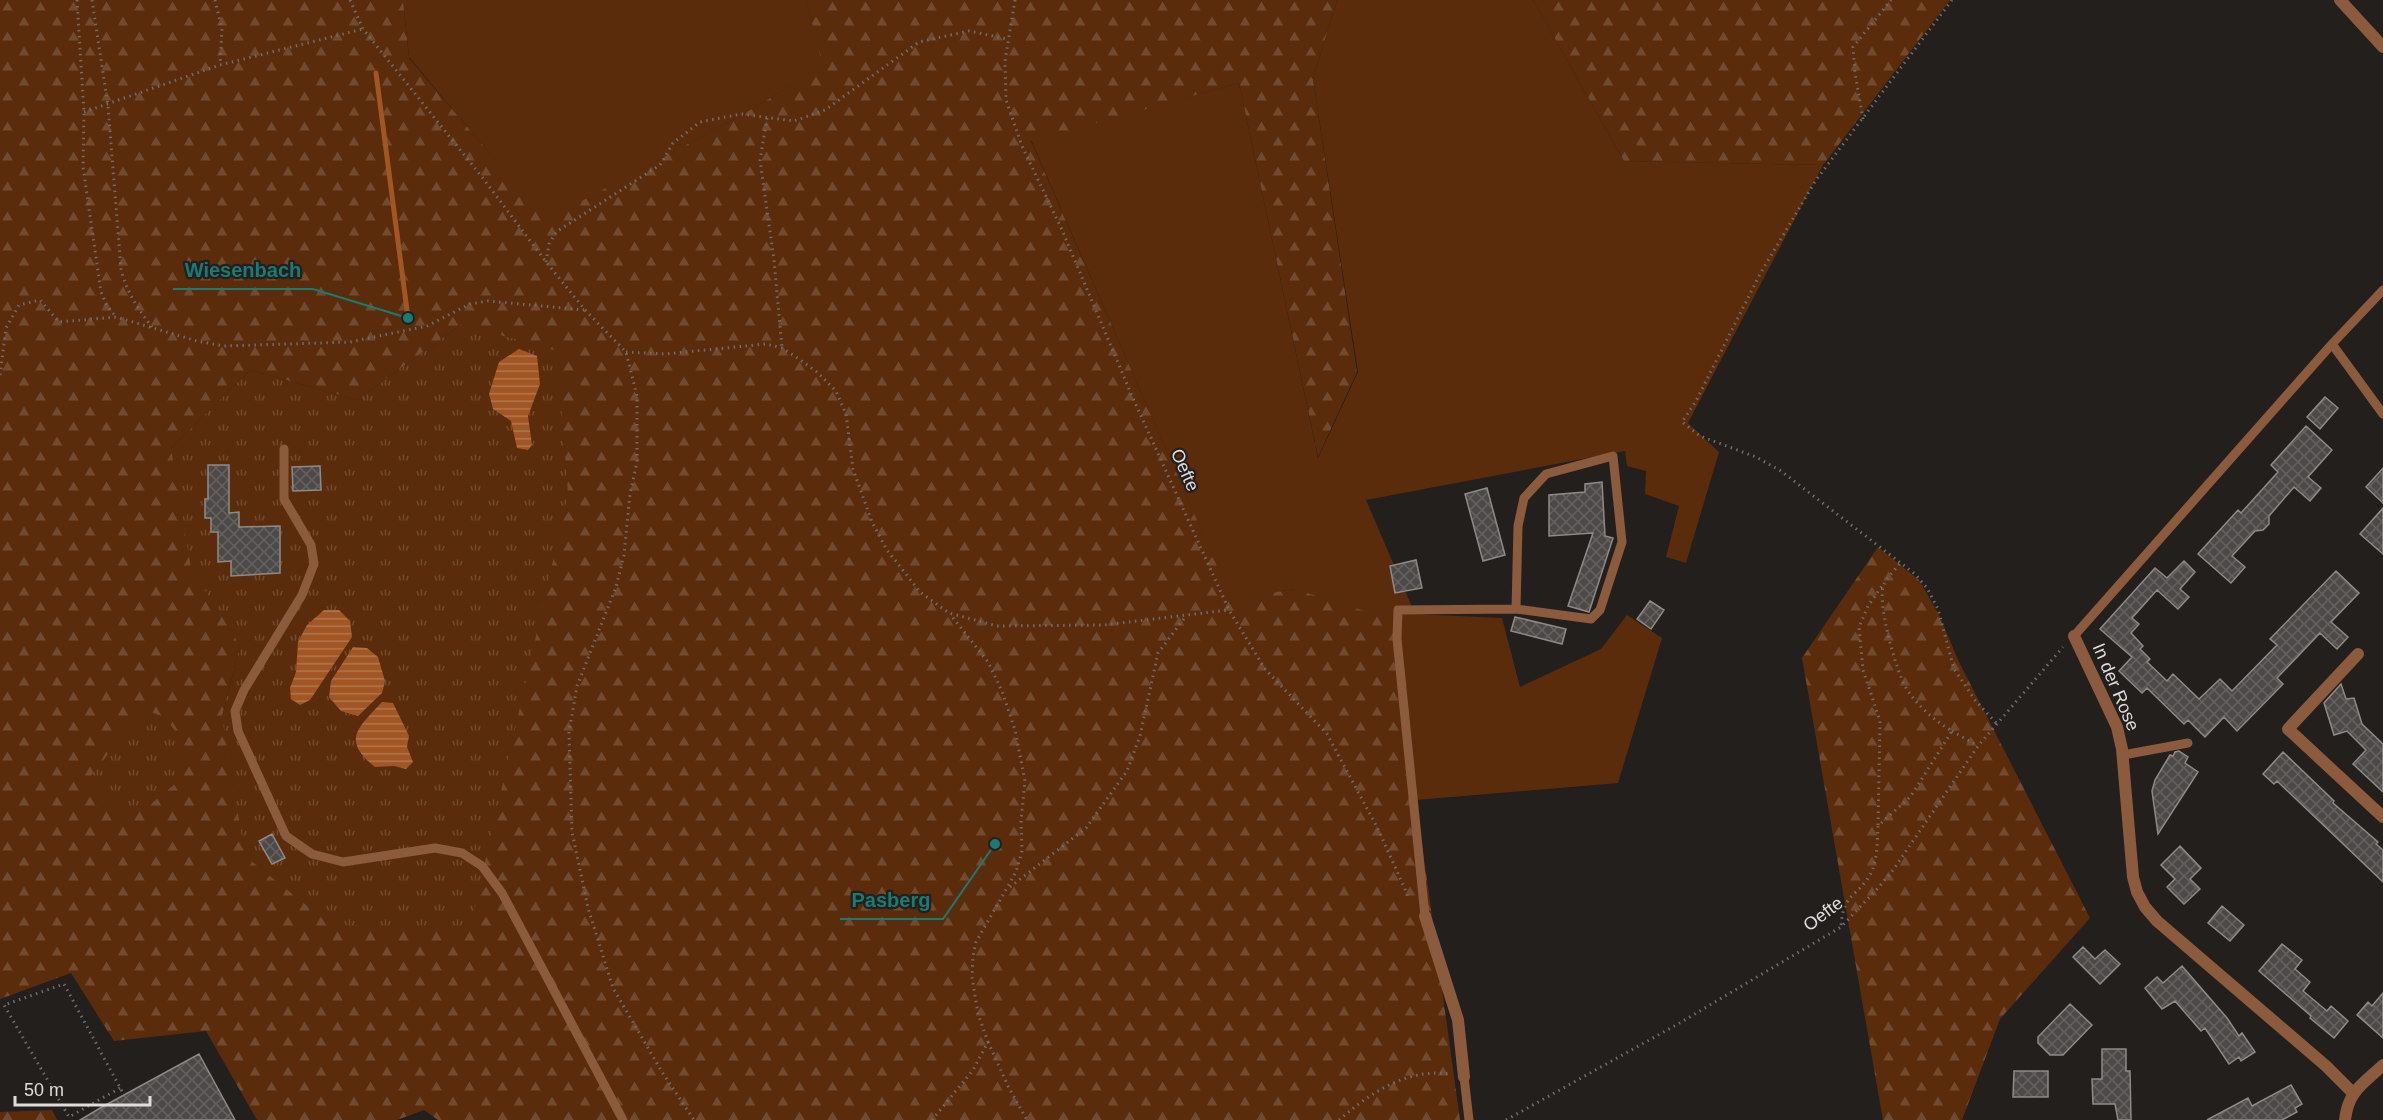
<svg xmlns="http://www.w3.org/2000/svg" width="2383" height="1120" font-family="Arial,sans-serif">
<defs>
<pattern id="forest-firs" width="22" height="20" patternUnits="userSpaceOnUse" patternTransform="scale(1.5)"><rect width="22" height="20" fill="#5a2c0c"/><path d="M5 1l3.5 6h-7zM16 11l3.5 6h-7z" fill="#714a2f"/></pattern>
<pattern id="park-tufts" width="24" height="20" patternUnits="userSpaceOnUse" patternTransform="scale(1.5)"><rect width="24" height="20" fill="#5a2c0c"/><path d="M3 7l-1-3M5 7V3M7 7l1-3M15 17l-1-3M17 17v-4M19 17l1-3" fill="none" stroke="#714a2f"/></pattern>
<pattern id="water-rules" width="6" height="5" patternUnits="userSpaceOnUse" patternTransform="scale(1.5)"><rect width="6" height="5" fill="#a15624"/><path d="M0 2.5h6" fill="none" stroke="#b2764e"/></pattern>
<pattern id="building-cross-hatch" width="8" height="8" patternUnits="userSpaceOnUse" patternTransform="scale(1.5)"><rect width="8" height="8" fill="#4c4947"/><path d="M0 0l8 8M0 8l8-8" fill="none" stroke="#656361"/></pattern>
</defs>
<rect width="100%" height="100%" fill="#221f1d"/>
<!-- grass -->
<path fill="#5a2c0c" d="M403 0H806L824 67 738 117 546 221 409 57Z
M1337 0H1533L1624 161 1823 165 1688 423 1719 452 1686 563 1666 557 1679 506 1645 494 1646 471 1627 466 1625 451 1366 500 1415 614 1502 618 1520 687 1601 649 1627 615 1662 638 1618 783 1416 800 1294 589 1232 601 1031 140 1239 83 1318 458 1358 372 1313 79Z"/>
<!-- forest -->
<path fill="url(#forest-firs)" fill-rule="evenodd" d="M0 0H403L409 58 546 220 738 117 823 67 806 0H1337L1313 79 1357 372 1318 457 1239 83 1031 141 1232 600 1294 589 1401 622 1416 800 1460 1120H438L424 1110 397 1120H257L206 1031 114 1041 71 973 0 999ZM462 324 222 717 240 646 171 448 250 370 357 400Z
M1533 0H1950L1823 165 1624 161Z
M1878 547 1919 580 1939 615 1959 662 2090 918 2000 1019 1962 1120H1883L1802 658Z
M52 1110 57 1120H0V1112Z"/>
<!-- park -->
<path fill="url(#park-tufts)" d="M462 324 557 351 568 494 470 929 331 925 245 856 222 717 240 646 191 568 171 448 250 370 357 400Z
M144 709 166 718 183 743 181 779 146 808 104 805 90 777Z"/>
<!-- water -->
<path fill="url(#water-rules)" d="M519 349 537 356 540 384 528 416 532 445 528 450 517 448 511 421 493 409 489 394 499 362Z
M324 610H339L350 621 352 637 310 700 300 705 291 699 290 688 296 672 298 642 307 625Z
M353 647 367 648 378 657 385 681 382 693 358 716 341 711 329 697 331 681Z
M382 702 393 703 409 736 407 747 413 762 406 769 394 766 375 767C341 740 358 728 382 702Z"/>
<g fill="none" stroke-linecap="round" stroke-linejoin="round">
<!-- stream -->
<path stroke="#a15624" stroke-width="5" d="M376 73 408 318"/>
</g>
<!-- building -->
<path fill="url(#building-cross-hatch)" stroke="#8e8a88" stroke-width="1.5" d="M2325 397 2338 408 2320 429 2307 417Z
M2306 426 2332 450 2308 477 2321 488 2310 501 2294 487 2269 516V524L2263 530 2255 531 2232 556 2245 567 2231 583 2198 554 2238 510 2241 513 2278 472 2271 465Z
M208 465H229V513L239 512V527L280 526V573L231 576V561L218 562V532H211V518H205V499H208Z
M320 466 321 490 293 491 292 467Z
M2383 468V503L2366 487Z
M1602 482 1605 536 1613 538 1589 612 1568 606 1593 533 1549 536V495L1585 492V484Z
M1487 488 1505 555 1483 561 1465 494Z
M2383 508V554L2360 534Z
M1416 560 1422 588 1395 593 1390 566Z
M2184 561 2195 572 2180 589 2189 597 2178 609 2157 590 2132 618 2139 624 2131 633 2143 646 2140 649 2150 659 2147 662 2167 681 2173 674 2199 699 2220 679 2232 691 2277 645 2270 639 2336 571 2359 593 2331 622 2348 637 2337 649 2320 633 2277 678 2283 684 2237 731 2224 717 2205 737 2188 720 2184 724 2147 688 2142 693 2119 671 2132 657 2100 629 2155 568 2167 578Z
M1650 601 1664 610 1651 629 1637 619Z
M1515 617 1566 629 1562 644 1511 631Z
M2341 684 2346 699 2354 698 2362 724 2383 744V792L2353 764 2366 750 2347 731 2334 735 2324 703Z
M2179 751 2188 757 2185 763 2198 772 2158 834 2152 791 2155 780 2170 755 2173 756 2175 752Z
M2283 752 2334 801 2333 803 2378 842 2376 844 2383 850V882L2277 781 2274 784 2263 774Z
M272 834 285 858 272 864 259 841Z
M2180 846 2201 868 2190 879 2200 889 2184 904 2167 887 2175 879 2161 865Z
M2222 906 2244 925 2230 941 2208 923Z
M2282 944 2302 960 2295 969 2310 982 2303 991 2327 1011 2331 1006 2348 1021 2334 1038 2310 1018 2311 1016 2259 971Z
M2083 947 2095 959 2105 950 2120 964 2100 984 2073 957Z
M2182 966 2227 1018 2239 1036 2242 1033 2255 1052 2241 1061 2239 1057 2229 1064 2205 1028 2201 1031 2175 1001 2162 1009 2145 988 2157 977 2163 983Z
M2383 993V1038L2357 1015 2368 1002 2372 1006Z
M2070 1004 2092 1025 2063 1055H2050L2038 1043V1037Z
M2102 1049H2126V1071H2130L2131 1120H2118L2115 1104H2093L2092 1079H2102Z
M199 1054 235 1120H80L102 1107Z
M2014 1071H2048V1097H2013Z
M2291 1085 2302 1104 2295 1108 2297 1112 2282 1120H2207L2248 1098 2252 1106Z"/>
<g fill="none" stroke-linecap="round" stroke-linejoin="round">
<!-- path -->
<path stroke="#6f6c6b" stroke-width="3" stroke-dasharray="1.5 4.5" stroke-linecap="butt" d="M77 0 84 112 83 167 101 292 107 306 116 317
M92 0 108 106 121 269C126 291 138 309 152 327
M215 0 222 29 220 65
M350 0 363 29 482 177 546 262 585 310 626 352 637 396V462L630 494 624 555 616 587 577 686 569 732 572 832 588 908 613 988 662 1072 694 1120
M1015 0 1005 61 1006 100 1022 146 1062 230 1132 396 1229 610 1265 669 1327 734 1378 829 1409 898
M1952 0 1816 180 1760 274 1696 401 1682 422 1700 436 1756 457 1781 471 1915 574 1927 588 1938 609 1954 669 1975 700 1997 724
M84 112 220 65 363 29
M767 118 760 160 774 260 782 348
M1863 119 1855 73 1853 47 1891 0
M546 262 549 244 556 232 660 165 673 143 700 122 741 114 794 121 825 110 919 42 969 31 1007 39
M626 352 665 354 766 344 782 348 796 357 817 372 836 391 846 414 853 469 872 522 887 550 920 592 949 613 997 626 1104 625 1228 610
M0 375 6 328 19 305 40 300 59 322 116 317 197 341 224 346 350 342 427 326 470 304 488 301 585 310
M1952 731 1978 746
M1878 825 1880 721 1863 670 1859 627 1868 606 1882 586
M1010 887 1086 828 1127 771 1140 736 1158 653 1186 616
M1841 925C1844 896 1851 900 1866 881 1878 866 1877 845 1878 826L1911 796 1952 731C1935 721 1915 704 1905 686 1896 670 1876 600 1884 584 1888 576 1896 569 1901 562
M988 1042 1009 1088 1027 1120
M120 1088 69 1117 4 1005 64 984 124 1095
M932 1120 973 1070 988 1042 978 1014 972 977 973 956 976 942 1016 872 1022 851 1021 821 1025 781 1015 730 1002 691 988 662 950 614
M1339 1120C1370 1093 1407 1068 1450 1074
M1506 1120 1678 1024 1841 927 1877 889 1893 870 1978 746 2063 647"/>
<!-- service -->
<path stroke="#8c5a3c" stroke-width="9" d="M2332 344 2383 414
M284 449V499L311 545 314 564 302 595 244 690 235 711 238 731 286 836 312 854 343 862 435 848 462 853 482 866 502 893 623 1120
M2074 636 2332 344 2383 290
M2123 755 2188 743
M1425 916 1397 639 1398 610 1516 609 1591 619 1600 610 1622 542 1613 456 1546 474 1524 498 1518 526 1516 609
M1464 1077 1469 1120"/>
<!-- minor -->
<path stroke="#8c5a3c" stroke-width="12" d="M2340 0 2383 47
M2074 636 2117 727 2122 749 2133 877 2137 892 2145 907 2157 921 2326 1066 2352 1092
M2358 654 2288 729 2383 817
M1425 916 1458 1020 1464 1077
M2345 1120C2348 1091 2363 1084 2383 1065"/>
</g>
<g text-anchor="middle" stroke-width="4.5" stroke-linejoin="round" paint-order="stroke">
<!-- street labels -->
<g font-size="18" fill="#dfdddc" stroke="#221f1d">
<text transform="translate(1185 470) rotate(66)" y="6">Oefte</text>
<text transform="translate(2116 687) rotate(67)" y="6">In der Rose</text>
<text transform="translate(1823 914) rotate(-37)" y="6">Oefte</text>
</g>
</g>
<!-- callouts -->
<path fill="none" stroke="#197b74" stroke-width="2" d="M408 318L313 289H173M995 844L943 919H840"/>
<g fill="#197b74" stroke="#221f1d" stroke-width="2">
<circle cx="408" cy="318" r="6"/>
<circle cx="995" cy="844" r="6"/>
</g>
<g font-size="20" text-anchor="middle" font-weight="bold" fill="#197b74" stroke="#221f1d" stroke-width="4.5" stroke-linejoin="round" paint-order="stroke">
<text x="243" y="277">Wiesenbach</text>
<text x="891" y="907">Pasberg</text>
</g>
<!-- scale -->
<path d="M15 1096v9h135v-9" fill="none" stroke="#dfdddc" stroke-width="3"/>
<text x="24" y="1096" font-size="18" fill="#dfdddc" stroke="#221f1d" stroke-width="4.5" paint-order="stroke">50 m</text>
</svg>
